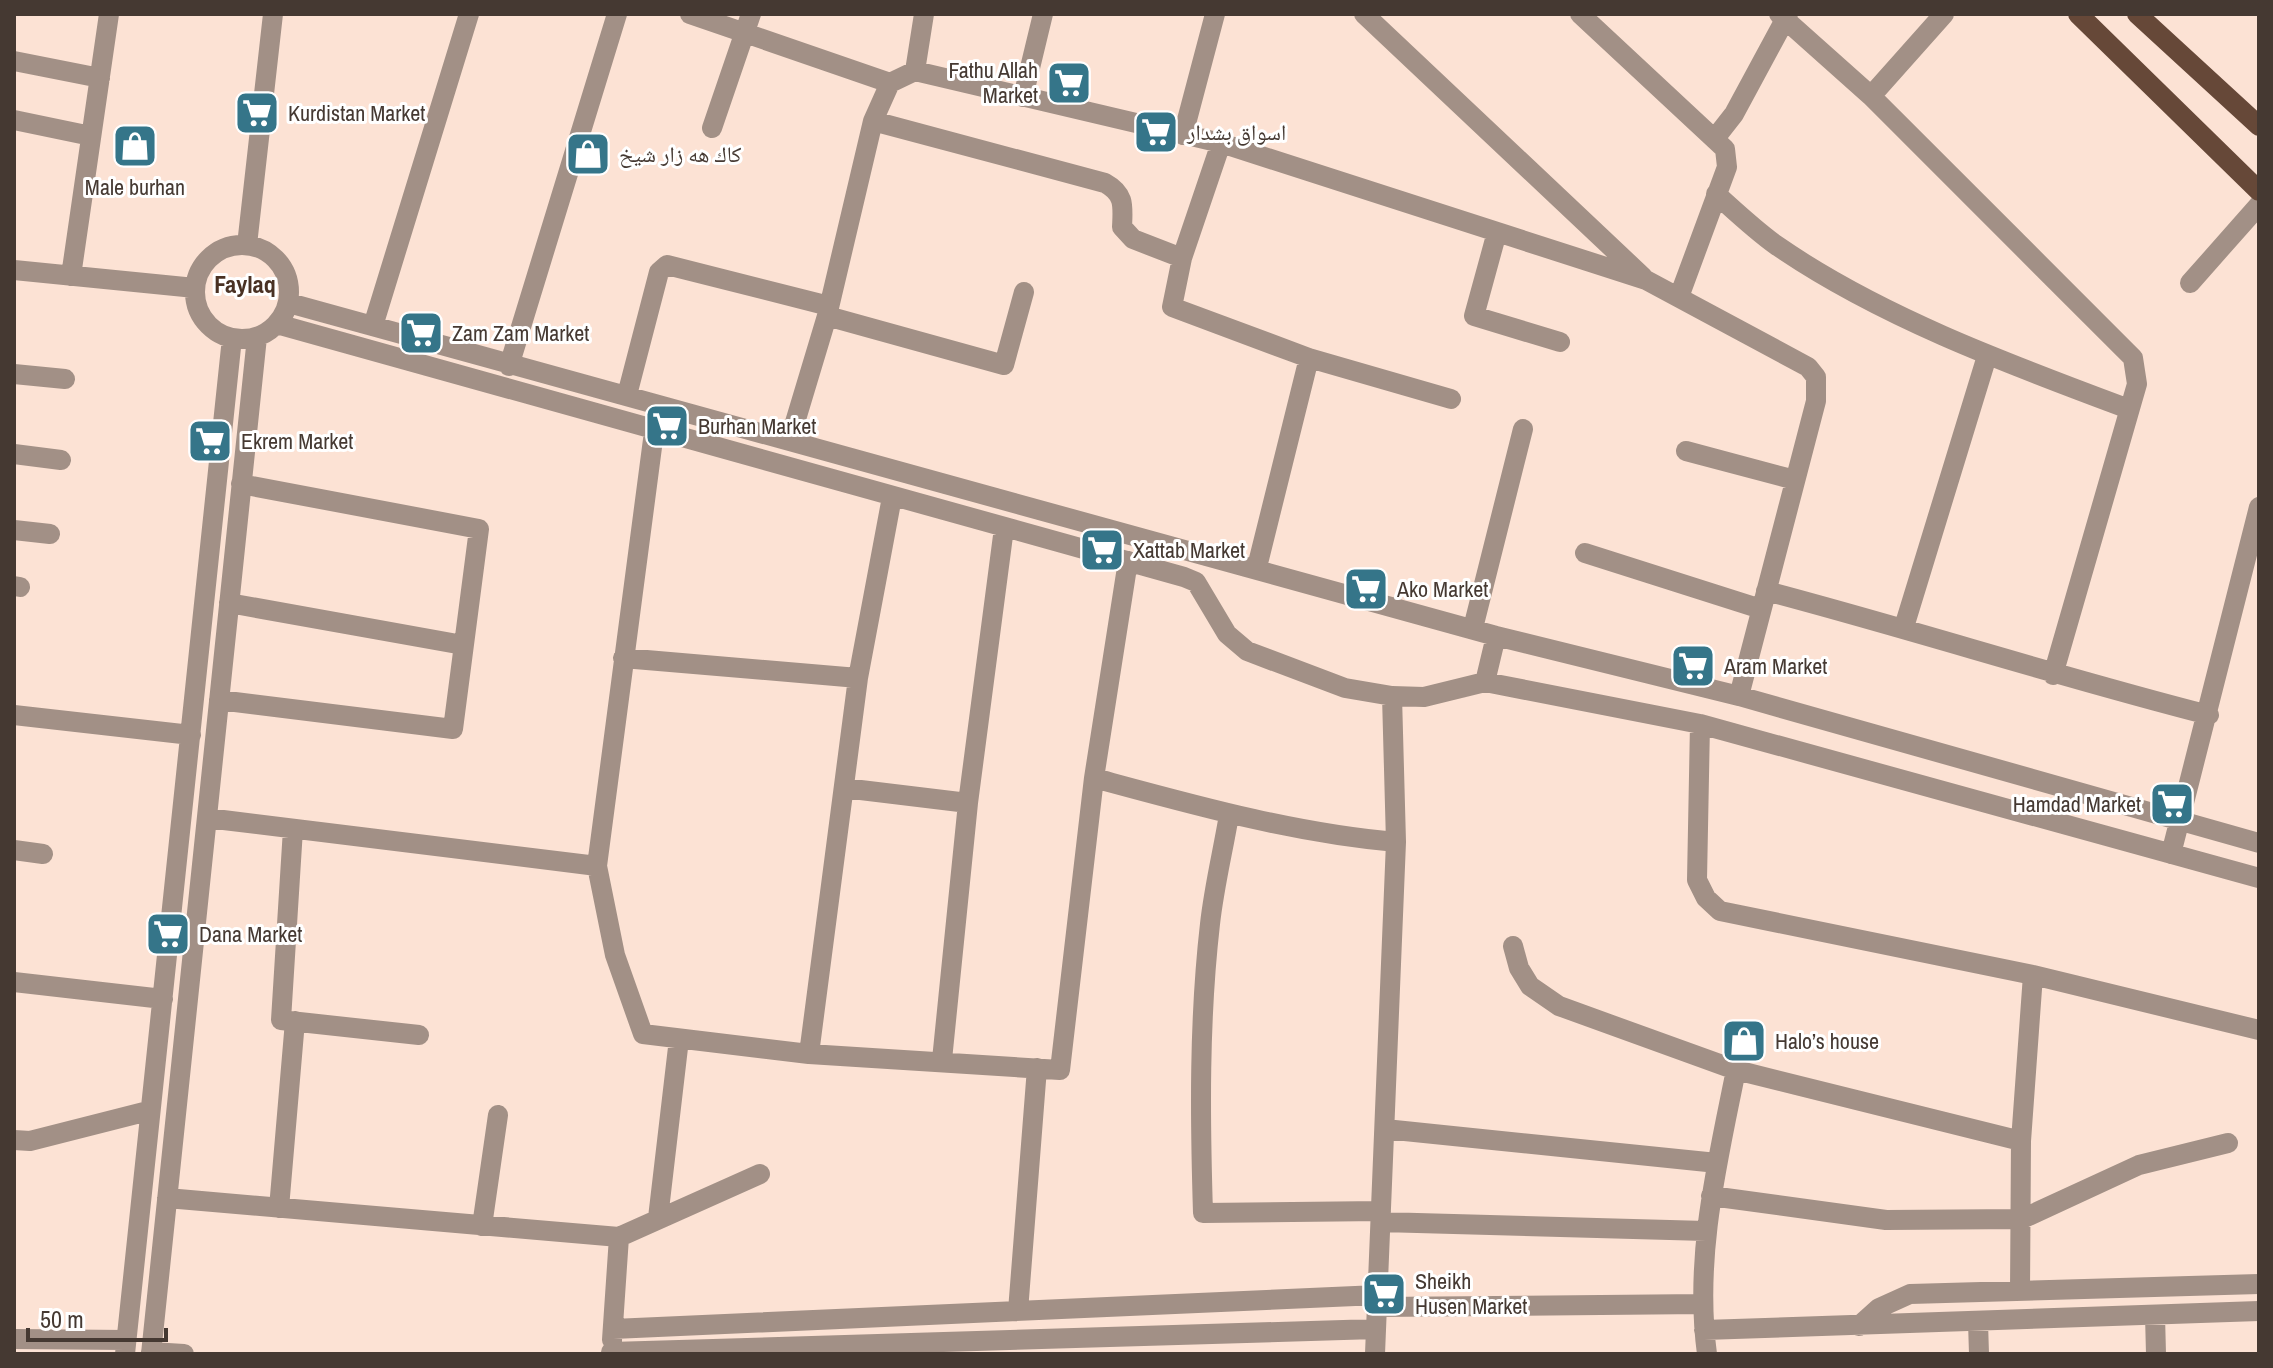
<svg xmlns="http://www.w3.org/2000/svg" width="2273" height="1368" font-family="'Archivo Narrow','Noto Naskh Arabic',sans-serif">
<rect width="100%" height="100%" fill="#fce2d4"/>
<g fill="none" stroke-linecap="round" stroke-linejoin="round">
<!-- minor -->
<path stroke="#a29086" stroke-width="20" d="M690 14 890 83
M1364 14 1643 277
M1580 14 1725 149 1727 167 1679 297
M1779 14 1871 96 2133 358 2137 384 2053 675
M14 61 100 78
M915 71 924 14
M1871 96 1944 14
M1023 97 1043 14
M14 120 91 136
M873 121 1105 183C1125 194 1123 206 1122 227L1133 239 1182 258
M712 128 751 14
M1183 135 1215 14
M1716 137 1734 114 1788 14
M1221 143 1182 258 1172 307 1309 358 1451 399
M1716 194C1735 211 1755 230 1776 245 1880 317 2011 365 2129 409
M1497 232 1474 316 1560 342
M195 292a47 47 0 1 1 94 0a47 47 0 1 1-94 0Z
M247 245 273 14
M14 270 195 288
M71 276 109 14
M2190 283 2259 205
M289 303 1496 636 1739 696 2259 843
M827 316 1004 365 1024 292
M277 324 1184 577 1196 582 1227 634 1247 651 1345 688 1392 696 1424 697 1485 682 1700 724 2259 878
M373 326 469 14
M509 366 617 14
M14 374 65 379
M627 395 659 272 667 265 829 306
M654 432 597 866 615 955 643 1034 809 1054 1060 1070 1094 778 1128 561
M790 439 827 316 873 121 890 83 915 71 1221 143 1646 280 1808 367 1816 377V401L1739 696
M1686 451 1795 480
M14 454 61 460
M14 530 50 534
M1585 553 1761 609
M1257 567 1309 358
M14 586 20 587
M1766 591C1914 630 2060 677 2209 715
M229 603 463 645
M1904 627 1987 356
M1473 628 1523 429
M623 658 858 678
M1485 682 1496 636
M219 700 453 729 479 529 241 484
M14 715 191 735
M1700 724 1697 880 1706 898 1720 911 2033 975 2259 1030
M1094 778C1194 805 1293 833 1396 842
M844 788 968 803
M1229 815C1223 851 1214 887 1210 924 1199 1020 1200 1116 1203 1213L1381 1211
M207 818 597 866
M293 829 281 1020 419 1035
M14 850 43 854
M2171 854 2259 507
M1513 946 1519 968 1530 986 1559 1006 1736 1070 2021 1141
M14 982 163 999
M809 1054 858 678 892 497
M942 1060 968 803 1004 528
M1385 1129 1717 1163
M14 1140 30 1141 148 1111
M1711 1196 1886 1220 2022 1219 2139 1165 2228 1143
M167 1198 619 1237 760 1174
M279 1208 295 1021
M658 1218 679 1039
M1381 1222 1706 1231
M482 1226 498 1115
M2020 1291 2021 1141 2033 975
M1377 1307 1703 1304
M1018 1311 1037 1068
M2155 1315 2156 1354
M1978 1322 1979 1354
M1859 1326 1879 1308 1910 1294 2259 1284
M613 1329 1378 1295
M1704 1330 2259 1311
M14 1339 126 1340
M612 1340 619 1237
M151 1352 184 1354
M611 1352 1376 1329
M125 1354 232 338
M151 1354 257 337
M1375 1354 1396 842 1392 696
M1707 1354C1694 1258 1717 1164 1736 1070"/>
<!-- major -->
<path stroke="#664838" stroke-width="20" d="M2078 14 2259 191
M2137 14 2259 126"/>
</g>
<!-- icons -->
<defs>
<g id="supermarket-square" transform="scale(2.3)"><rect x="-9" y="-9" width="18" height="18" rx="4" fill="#357589" stroke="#fff"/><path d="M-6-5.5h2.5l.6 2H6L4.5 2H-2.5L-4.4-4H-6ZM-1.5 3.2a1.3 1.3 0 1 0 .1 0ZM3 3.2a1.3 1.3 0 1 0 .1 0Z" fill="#fff"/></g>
<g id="shop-square" transform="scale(2.3)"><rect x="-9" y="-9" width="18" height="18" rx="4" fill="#357589" stroke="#fff"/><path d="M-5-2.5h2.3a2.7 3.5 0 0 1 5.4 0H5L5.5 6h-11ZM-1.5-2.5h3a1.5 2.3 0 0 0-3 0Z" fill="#fff"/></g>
</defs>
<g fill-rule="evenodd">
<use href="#supermarket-square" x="1069" y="83"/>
<use href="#supermarket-square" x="257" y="113"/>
<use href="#supermarket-square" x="1156" y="132"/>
<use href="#shop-square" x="135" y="146"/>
<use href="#shop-square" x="588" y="154"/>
<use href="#supermarket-square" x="421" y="333"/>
<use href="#supermarket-square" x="667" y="426"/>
<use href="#supermarket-square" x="210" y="441"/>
<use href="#supermarket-square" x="1102" y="550"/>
<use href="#supermarket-square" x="1366" y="589"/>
<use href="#supermarket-square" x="1693" y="666"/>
<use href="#supermarket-square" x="2172" y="804"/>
<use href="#supermarket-square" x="168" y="934"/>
<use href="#shop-square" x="1744" y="1041"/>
<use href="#supermarket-square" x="1384" y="1294"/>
</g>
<g text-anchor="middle" stroke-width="6" stroke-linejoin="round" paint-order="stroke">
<!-- poi labels -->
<g font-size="22" fill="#453932" stroke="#fff" text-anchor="start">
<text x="1038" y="78" text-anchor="end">Fathu Allah<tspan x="1038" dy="25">Market</tspan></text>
<text x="288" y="121">Kurdistan Market</text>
<text x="1187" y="140">اسواق بشدار</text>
<text x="619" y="162">كاك هه زار شيخ</text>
<text x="135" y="195" text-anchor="middle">Male burhan</text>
<text x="452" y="341">Zam Zam Market</text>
<text x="698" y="434">Burhan Market</text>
<text x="241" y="449">Ekrem Market</text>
<text x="1133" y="558">Xattab Market</text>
<text x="1397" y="597">Ako Market</text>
<text x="1724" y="674">Aram Market</text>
<text x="2141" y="812" text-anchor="end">Hamdad Market</text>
<text x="199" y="942">Dana Market</text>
<text x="1775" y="1049">Halo’s house</text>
<text x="1415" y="1289">Sheikh<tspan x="1415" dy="25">Husen Market</tspan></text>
</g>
<!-- neighbourhood labels -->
<g font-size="24" font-weight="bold" fill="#493123" stroke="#fff">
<text x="245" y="293">Faylaq</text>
</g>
</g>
<!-- border -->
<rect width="2273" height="1368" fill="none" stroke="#453932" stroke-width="32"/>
<!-- scale -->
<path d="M28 1328v12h138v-12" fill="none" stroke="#453932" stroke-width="4"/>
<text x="40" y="1328" font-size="24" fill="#453932" stroke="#ffffff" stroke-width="6" paint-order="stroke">50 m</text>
</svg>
